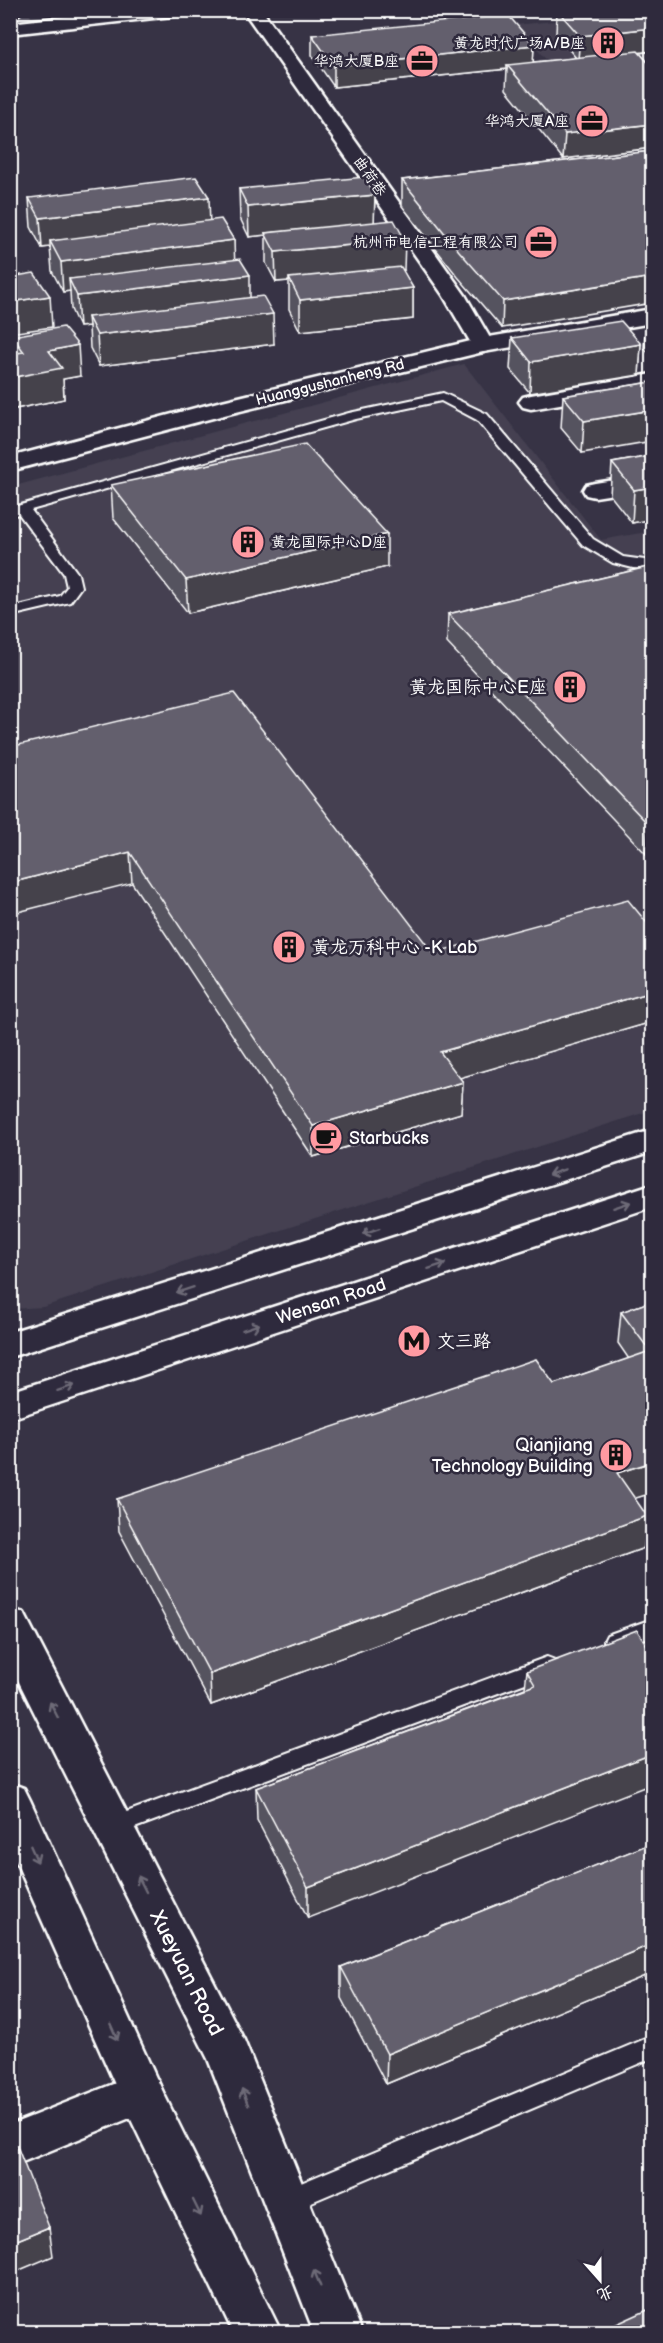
<svg xmlns="http://www.w3.org/2000/svg" width="663" height="2343" font-family="'Balsamiq Sans','LXGW WenKai TC',sans-serif">
<rect width="100%" height="100%" fill="#373345"/>
<filter id="ink" filterUnits="userSpaceOnUse"><feTurbulence type="fractalNoise" baseFrequency=".0167" numOctaves="2"/><feDisplacementMap in="SourceGraphic" scale="12" xChannelSelector="R" yChannelSelector="G"/><feConvolveMatrix kernelMatrix="1 2 1 2 8 2 1 2 1" color-interpolation-filters="sRGB"/></filter>
<g filter="url(#ink)">
<!-- built -->
<path fill="#444051" d="M652 11V67L559 74 515 25Z
M464 364 601 540 652 531V1110L43 1307 11 1309V487Z"/>
<g fill="none" stroke-linecap="round" stroke-linejoin="round">
<!-- highway-tunnel -->
<path stroke="#4b4758" stroke-width="20" stroke-dasharray="20 10" stroke-linecap="butt" d="M10 13 37 10"/>
<!-- lane casing -->
<g stroke="#fff" stroke-width="4">
<path id="lane" d="M443 393 487 414 593 539 623 557 652 561V569L633 568 613 563 583 545 477 420 441 401 356 419 31 510 78 574 81 587 70 602 10 616V608L60 596 67 587 64 574 19 514 10 516V508L349 413Z
M652 1619V1636L615 1649 607 1647 604 1641 607 1635Z
M547 1657 555 1660 558 1666 555 1672 113 1836 105 1834 102 1827 105 1820Z
M652 2036V2058L295 2209 286 2213 277 2209 273 2201 277 2193Z"/>
</g>
<!-- street casing -->
<g stroke="#fff" stroke-width="5">
<path id="street" d="M243 10H262L465 295 494 345 491 350 483 352 475 350 443 295Z
M652 374V388L531 409 523 407 519 402 523 397 531 395Z
M652 474V488L595 497 586 495 583 490 586 485 595 483Z
M141 2073 157 2079 163 2093 157 2107 10 2167V2125Z"/>
</g>
<!-- secondary casing -->
<g stroke="#fff" stroke-width="5">
<path id="secondary" d="M127 10H190L181 15 10 34V23Z
M652 309V323L483 352 232 413 10 471V457L218 402 483 338Z
M652 1130V1152L10 1357V1332Z
M652 1184V1207L10 1419V1392Z
M10 1609 24 1613 244 2040 362 2332H314L208 2059 10 1664Z
M10 1783 24 1788 30 1800 157 2080 281 2332H233L125 2107 10 1848Z"/>
</g>
<!-- primary casing -->
<g stroke="#fff" stroke-width="5">
<path id="primary" d="M10 10H22L19 14 10 16Z"/>
</g>
<!-- path -->
<path stroke="#fff" stroke-width="2" stroke-dasharray="4 3" stroke-linecap="butt" d="M208 17 225 15"/>
<!-- lane -->
<use href="#lane" fill="#2f2a3d" fill-rule="evenodd"/>
<!-- street -->
<use href="#street" fill="#2f2a3d" fill-rule="evenodd"/>
<!-- secondary -->
<use href="#secondary" fill="#2f2a3d" fill-rule="evenodd"/>
<!-- primary -->
<use href="#primary" fill="#2f2a3d" fill-rule="evenodd"/>
</g>
<!-- wall -->
<path fill="#55525e" stroke="#fff" stroke-width="1.5" d="M557 10H652V51L640 53 652 67V148L563 159 506 89 507 69 334 87 312 55V35L534 45 533 62 576 58 556 34Z
M652 151 502 328 458 277 402 206V180Z
M239 189 375 195 374 222 404 270H402L413 288V319L300 331 289 309V281L276 282 266 263V235L249 237 240 218Z
M29 198 209 221 234 240V259L250 298 274 344 99 366 90 348 89 326 79 327 71 309 70 291 63 292 52 271 50 247 42 248 31 227Z
M652 316V357L644 348 646 317Z
M12 336 80 376 63 379 64 399 10 410V354H14Z
M512 338 641 344 639 375 530 393 510 369Z
M652 382 582 453 561 428 563 396Z
M652 456V519L632 523 610 495 612 463Z
M111 485 387 567 188 613 113 518Z
M652 566V852L646 854 447 643 448 614Z
M10 747 433 953 652 929V1022L459 1078 463 1082 461 1113 313 1157 132 883Z
M652 1301V1493L635 1498 644 1548 211 1705 119 1531 117 1499 554 1384 629 1359 618 1343 621 1312Z
M652 1653 308 1918 257 1820 256 1788 525 1688 527 1671Z
M652 1843V1973L386 2084 341 1998V1967Z"/>
<!-- shaded-wall -->
<path fill="#45424c" stroke="#fff" stroke-width="1.5" d="M652 28V51L578 60 580 36Z
M534 45 533 66 507 65V69L334 87V66Z
M652 124V148L563 159 565 134Z
M375 195 374 225 265 233 266 235 249 237 248 207Z
M209 197 210 227 50 241V247L42 248 40 218Z
M234 240 235 270 69 279 70 291 63 292 61 262Z
M405 240 404 270 290 281 289 278V281L276 282 275 252Z
M250 275V306L88 317 89 326 79 327 77 296Z
M652 277V303L502 328 503 301Z
M413 288V319L300 331V300Z
M50 296 52 327 10 333V302Z
M273 314 274 344 99 366 97 335Z
M641 344 639 375 530 393 531 362Z
M78 345 80 376 63 379 64 399 10 410V378L49 351Z
M652 410V441L582 453 584 421Z
M652 487V519L632 523 634 490Z
M387 534V567L188 613 186 580Z
M652 822V852L646 854 648 824Z
M130 852 132 883 10 914V883Z
M652 992V1022L439 1084 440 1052Z
M463 1082 461 1113 313 1157V1126Z
M652 1462V1493L614 1505 617 1473Z
M647 1516 644 1548 211 1705 210 1674Z
M652 1754V1784L308 1918V1887Z
M652 1944V1973L386 2084 387 2054Z
M49 2227 53 2256 10 2274V2243Z"/>
<!-- building -->
<path fill="#635f6d" stroke="#fff" stroke-width="1.5" d="M557 10H652V28L580 36Z
M508 15 534 45 334 66 312 35Z
M638 51 652 67V124L565 134 507 65Z
M652 151V277L503 301 459 251 402 180Z
M196 177 209 197 40 218 29 198Z
M365 177 375 195 248 207 239 189Z
M221 219 234 240 61 262 50 241Z
M394 220 405 240 275 252 265 233Z
M240 259 250 275 77 296 69 279Z
M401 267 413 288 300 300 289 278Z
M34 273 50 296 10 302V277Z
M263 296 273 314 97 335 88 317Z
M652 316V324L646 317Z
M621 321 641 344 531 362 512 338Z
M63 327 78 345 49 351 62 368 10 378V354L24 352 12 336Z
M652 382V410L584 421 563 396Z
M305 444 387 534 186 580 111 485Z
M652 456V487L634 490 612 463Z
M652 566V822L648 824 448 614Z
M234 693 433 953 628 900 652 929V992L440 1052 463 1082 313 1126 130 852 10 883V747Z
M652 1301V1462L617 1473 647 1516 210 1674 117 1499 536 1359 554 1384 650 1351 621 1312Z
M637 1630 652 1653V1754L308 1887 256 1788 535 1685 527 1671Z
M652 1843V1944L387 2054 341 1967Z
M17 2146 49 2227 10 2243V2148Z
M652 2308V2332H599Z"/>
<!-- one-way arrows -->
<defs><path id="oneway-shaft" d="M-6 0H5M1.5-3L5.5 0L1.5 3" fill="none" stroke-width="1.6" stroke-linecap="round" stroke-linejoin="round" transform="scale(1.5)"/></defs>
<g stroke="#6d6a77">
<use href="#oneway-shaft" transform="translate(557 1172) rotate(162)"/>
<use href="#oneway-shaft" transform="translate(622 1205) rotate(-18)"/>
<use href="#oneway-shaft" transform="translate(371 1231) rotate(162)"/>
<use href="#oneway-shaft" transform="translate(437 1266) rotate(-18)"/>
<use href="#oneway-shaft" transform="translate(185 1290) rotate(162)"/>
<use href="#oneway-shaft" transform="translate(251 1327) rotate(-18)"/>
<use href="#oneway-shaft" transform="translate(66 1388) rotate(-18)"/>
<use href="#oneway-shaft" transform="translate(54 1710) rotate(-117)"/>
<use href="#oneway-shaft" transform="translate(34 1854) rotate(66)"/>
<use href="#oneway-shaft" transform="translate(142 1884) rotate(-117)"/>
<use href="#oneway-shaft" transform="translate(114 2032) rotate(66)"/>
<use href="#oneway-shaft" transform="translate(245 2097) rotate(-111)"/>
<use href="#oneway-shaft" transform="translate(197 2208) rotate(64)"/>
<use href="#oneway-shaft" transform="translate(317 2278) rotate(-112)"/>
</g>
</g>
<!-- icons -->
<defs>
<g id="building-disc" transform="scale(1.725)"><circle r="9.5" fill="#ff9aa2" stroke="#2f2a3d"/><path d="M-4-6H4V6H1V3H-1V6H-4ZM-2.5-4.3h1.7v1.8h-1.7ZM.8-4.3h1.7v1.8H.8ZM-2.5-1h1.7V.8h-1.7ZM.8-1h1.7V.8H.8Z" fill="#111"/></g>
<g id="office-disc" transform="scale(1.725)"><circle r="9.5" fill="#ff9aa2" stroke="#2f2a3d"/><path d="M-6-3h4V-5.5h4V-3h4V5H-6ZM-1-4.5V-3h2v-1.5ZM-6 0V1H6V0Z" fill="#111"/></g>
<g id="cafe-disc" transform="scale(1.725)"><circle r="9.5" fill="#ff9aa2" stroke="#2f2a3d"/><path d="M-5.5-4.5H6V0H3Q3 3.5 0 3.5H-2.5Q-5.5 3.5-5.5 0ZM3-3.2v2h1.7v-2ZM-6 4.5H4V6H-6Z" fill="#111"/></g>
<g id="metro-disc" transform="scale(1.725)"><circle r="9.5" fill="#ff9aa2" stroke="#2f2a3d"/><path d="M-5.5 5V-5H-3L0 0L3-5H5.5V5H3V-.5L0 4L-3-.5V5Z" fill="#111"/></g>
</defs>
<g fill-rule="evenodd">
<use href="#building-disc" x="608" y="43"/>
<use href="#office-disc" x="422" y="61"/>
<use href="#office-disc" x="592" y="121"/>
<use href="#office-disc" x="541" y="242"/>
<use href="#building-disc" x="248" y="542"/>
<use href="#building-disc" x="570" y="687"/>
<use href="#building-disc" x="289" y="947"/>
<use href="#cafe-disc" x="326" y="1138"/>
<use href="#metro-disc" x="414" y="1341"/>
<use href="#building-disc" x="616" y="1455"/>
</g>
<g text-anchor="middle" stroke-width="5" stroke-linejoin="round" paint-order="stroke">
<!-- far-poi labels -->
<g font-size="15" fill="#fff" stroke="#2f2a3d" text-anchor="end">
<text x="585" y="48">黄龙时代广场A/B座</text>
<text x="399" y="66">华鸿大厦B座</text>
<text x="569" y="126">华鸿大厦A座</text>
<text x="518" y="247">杭州市电信工程有限公司</text>
<text x="271" y="547" text-anchor="start">黄龙国际中心D座</text>
</g>
<!-- far-street labels -->
<g font-size="15" fill="#fff" stroke="#2f2a3d">
<text transform="translate(370 176) rotate(55)" y="5">曲荷巷</text>
<text transform="translate(330 382) rotate(-14)" y="5">Huanggushanheng Rd</text>
</g>
<!-- poi labels -->
<g font-size="18" fill="#fff" stroke="#2f2a3d" text-anchor="start">
<text x="547" y="693" text-anchor="end">黄龙国际中心E座</text>
<text x="312" y="953">黄龙万科中心 -K Lab</text>
<text x="349" y="1144">Starbucks</text>
<text x="437" y="1347">文三路</text>
<text x="593" y="1451" text-anchor="end">Qianjiang<tspan x="593" dy="21">Technology Building</tspan></text>
</g>
<!-- street labels -->
<g font-size="18" fill="#fff" stroke="#2f2a3d">
<text transform="translate(331 1301) rotate(-18)" y="6">Wensan Road</text>
</g>
<!-- near-street labels -->
<g font-size="21" fill="#fff" stroke="#2f2a3d">
<text transform="translate(187 1973) rotate(63)" y="7">Xueyuan Road</text>
</g>
</g>
<!-- margin -->
<rect width="663" height="2343" fill="none" stroke="#2f2a3d" stroke-width="36"/>
<rect x="18" y="18" width="627" height="2307" fill="none" stroke="#fff" stroke-width="2" filter="url(#ink)"/>
<!-- north arrow -->
<g transform="translate(600 2280) rotate(159)" stroke="#2f2a3d" stroke-width="4.5" paint-order="stroke">
<path d="M0-4.5L10 22L0 15L-10 22Z" fill="#ffffff"/>
<text y="-9" font-size="16" font-weight="bold" text-anchor="middle" fill="#ffffff">北</text>
</g>
</svg>
